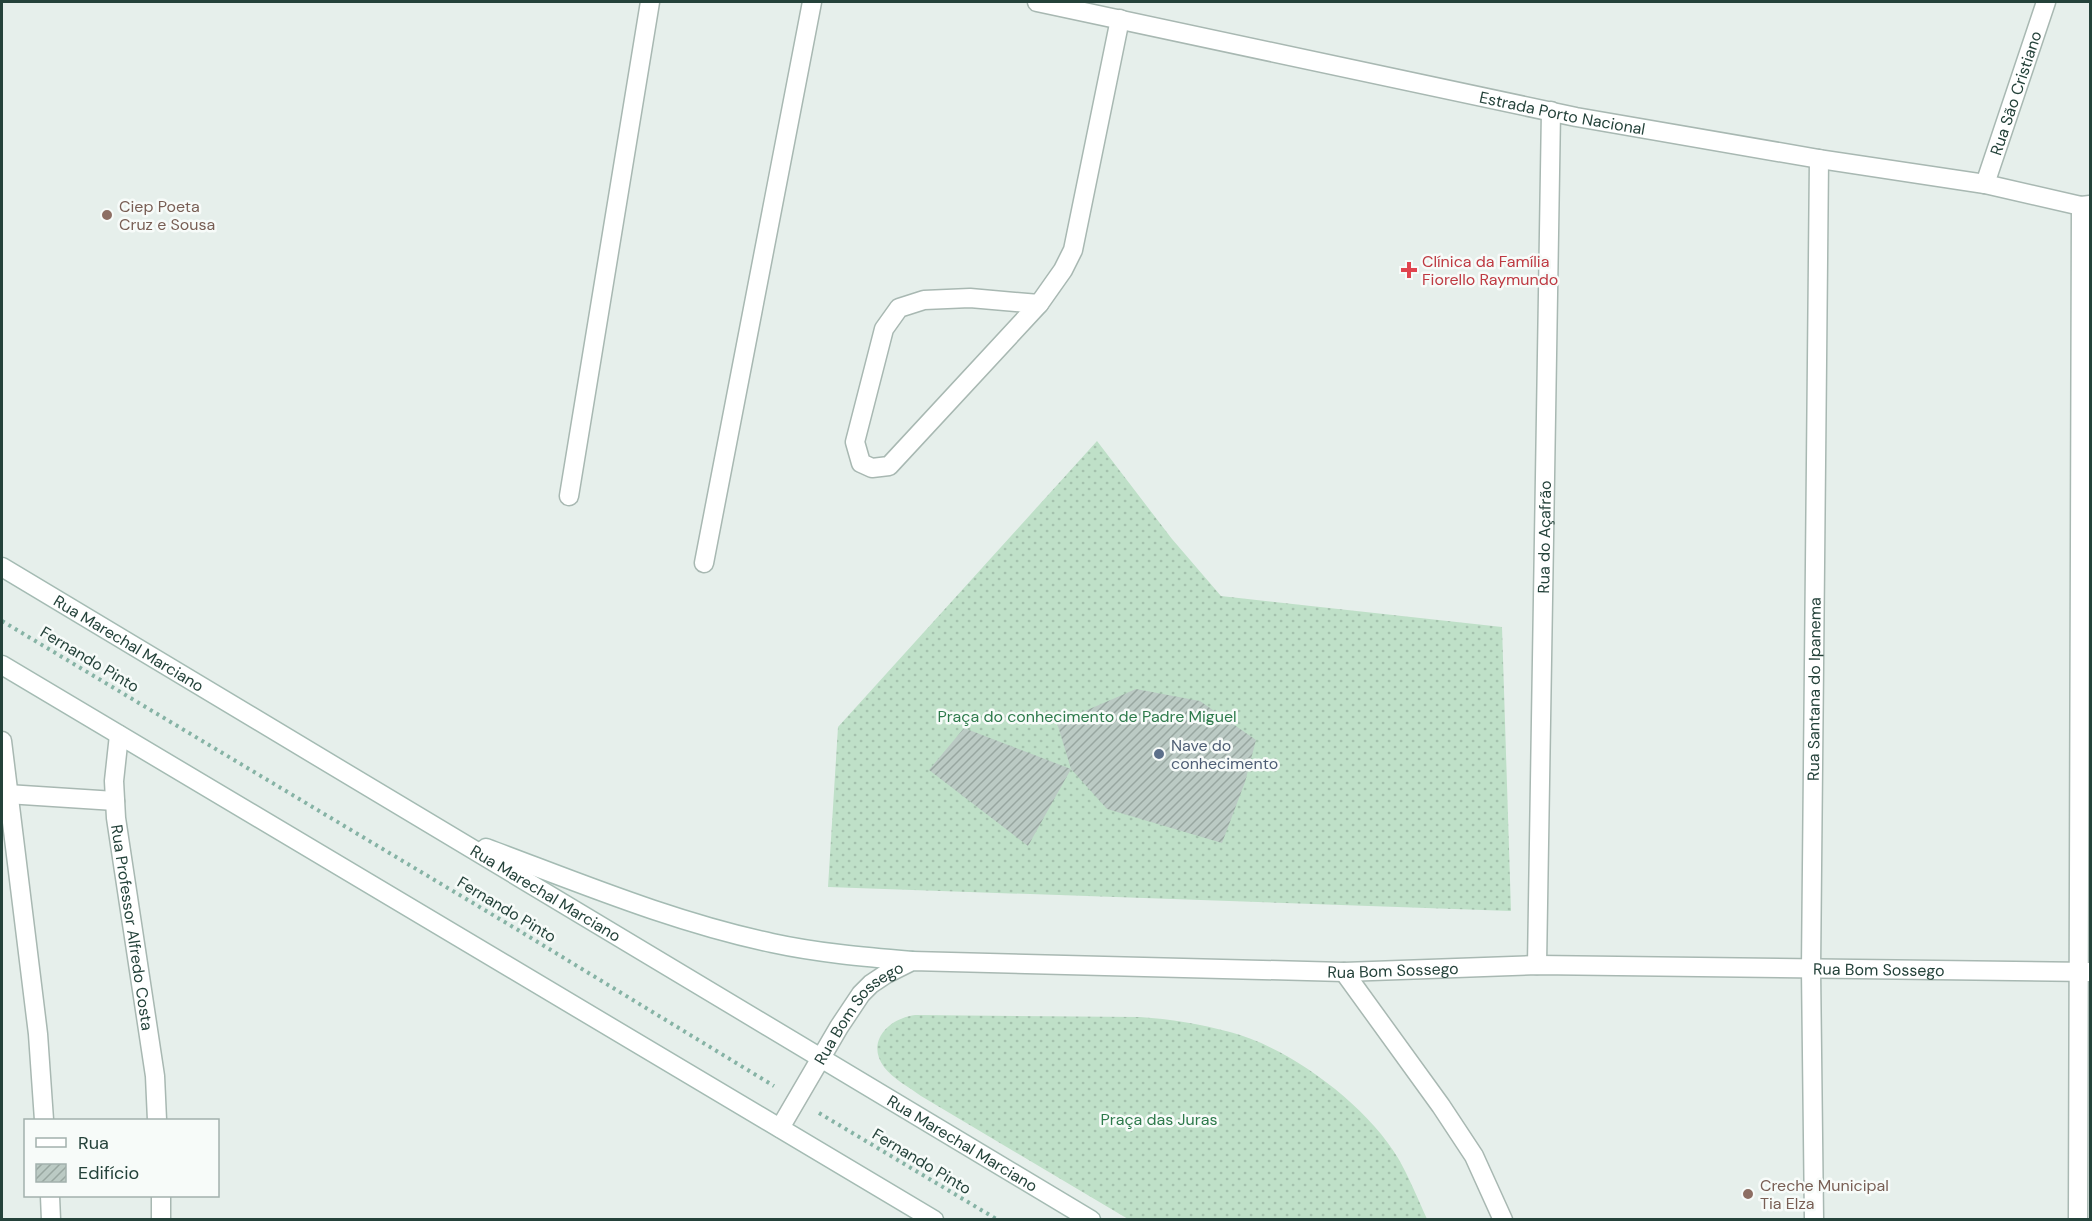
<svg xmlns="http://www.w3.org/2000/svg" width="2092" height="1221" font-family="'DM Sans',sans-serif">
<defs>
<pattern id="grass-dots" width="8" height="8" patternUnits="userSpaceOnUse" patternTransform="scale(1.5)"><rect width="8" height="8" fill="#bfe0c8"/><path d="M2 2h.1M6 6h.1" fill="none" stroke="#a4c1ad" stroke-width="1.8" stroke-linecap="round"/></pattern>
<pattern id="building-hatch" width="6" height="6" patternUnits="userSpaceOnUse" patternTransform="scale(1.5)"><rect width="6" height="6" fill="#bbcac4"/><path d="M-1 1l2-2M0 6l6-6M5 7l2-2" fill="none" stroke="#98a6a0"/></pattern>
</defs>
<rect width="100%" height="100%" fill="#e6efeb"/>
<!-- grass -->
<path fill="url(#grass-dots)" d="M1097 441 1172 539 1221 596 1502 627 1511 911 828 887 838 727Z
M915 1015 1140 1017C1170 1019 1200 1024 1230 1032 1289 1047 1367 1105 1398 1158 1409 1177 1418 1199 1427 1219H1128L921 1096C909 1087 893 1079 884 1067 865 1041 890 1018 915 1015Z"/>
<!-- building -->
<path fill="url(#building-hatch)" d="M1136 689 1200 701 1256 740 1245 782 1222 843 1107 809 1071 769 1057 723Z
M964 728 1071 769 1028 846 929 770Z"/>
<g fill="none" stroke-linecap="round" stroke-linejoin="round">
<!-- minor casing -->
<g stroke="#a8b8b2" stroke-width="21">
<g id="minor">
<path id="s1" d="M1985 184 2046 2"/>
<path d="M970 298 1039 304 889 466 872 468 861 463 855 442 884 329 899 308 924 300Z"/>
<path d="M1039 304 1063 270 1073 250 1120 19"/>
<path d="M569 496 650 2"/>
<path d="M704 563 812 2"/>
<path id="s2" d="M119 735 114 781 116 818 155 1076 157 1120"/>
<path d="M2 741 38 1034 44 1120"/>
<path d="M7 794 115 801"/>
<path id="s3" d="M1537 965 1551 111"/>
<path d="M1344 972 1441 1106 1474 1156 1503 1220"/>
<path id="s4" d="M780 1128 839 1027 861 994 871 984 886 974 912 961 1344 972 1537 965 2090 972"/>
<path d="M50 1196 51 1220"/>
<path d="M161 1196V1220"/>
<path id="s5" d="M1814 1220 1811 969 1819 159"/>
<path d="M2078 1220 2081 206"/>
</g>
</g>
<!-- tertiary casing -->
<g stroke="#a8b8b2" stroke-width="21">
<g id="tertiary">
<path id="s6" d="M1037 2 1576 117 1819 159 1985 184 2081 206 2090 205"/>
</g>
</g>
<!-- secondary casing -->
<g stroke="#a4bbb3" stroke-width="21">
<g id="secondary">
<path id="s7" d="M2 567 1091 1220"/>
<path d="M2 665 934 1220"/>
<path d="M486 848C580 883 673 922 772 943 818 953 865 957 912 961"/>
</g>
</g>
<!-- path -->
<path stroke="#86b3a5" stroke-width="4" stroke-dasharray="3 4.5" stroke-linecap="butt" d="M2 621 518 930 774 1086
M819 1113 998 1220"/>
<!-- minor -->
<use href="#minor" stroke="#fff" stroke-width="18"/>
<!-- tertiary -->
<use href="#tertiary" stroke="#fff" stroke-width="18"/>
<!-- secondary -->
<use href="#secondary" stroke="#fff" stroke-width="18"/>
</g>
<!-- markers -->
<g fill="#8d6e63" stroke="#f7fbf9" stroke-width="2">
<circle cx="107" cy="215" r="6"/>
<circle cx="1748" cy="1194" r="6"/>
</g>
<path fill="#e0444e" stroke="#f7fbf9" stroke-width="2" d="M1406 261h6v6h6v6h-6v6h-6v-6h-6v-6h6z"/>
<circle fill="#5c6f8a" stroke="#f7fbf9" stroke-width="2" cx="1159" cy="754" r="6"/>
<g text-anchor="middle" stroke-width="5" stroke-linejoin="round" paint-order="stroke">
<!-- street labels -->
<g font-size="16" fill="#24423a" stroke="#f7fbf9">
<text dy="6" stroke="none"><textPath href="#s1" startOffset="96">Rua São Cristiano</textPath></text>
<text dy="6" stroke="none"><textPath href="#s6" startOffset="537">Estrada Porto Nacional</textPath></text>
<text dy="6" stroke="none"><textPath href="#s3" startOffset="428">Rua do Açafrão</textPath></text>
<text dy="6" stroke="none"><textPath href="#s7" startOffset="148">Rua Marechal Marciano</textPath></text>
<text transform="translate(90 659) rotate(31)" y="6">Fernando Pinto</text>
<text dy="6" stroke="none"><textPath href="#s5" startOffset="531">Rua Santana do Ipanema</textPath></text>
<text dy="6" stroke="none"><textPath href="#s7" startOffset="634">Rua Marechal Marciano</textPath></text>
<text transform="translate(507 909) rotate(31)" y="6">Fernando Pinto</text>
<text dy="6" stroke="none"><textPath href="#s2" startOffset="194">Rua Professor Alfredo Costa</textPath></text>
<text dy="6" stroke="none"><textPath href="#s4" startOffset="699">Rua Bom Sossego</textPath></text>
<text dy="6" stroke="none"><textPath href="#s4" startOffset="1185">Rua Bom Sossego</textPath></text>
<text dy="6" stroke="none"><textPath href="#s4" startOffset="141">Rua Bom Sossego</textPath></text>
<text dy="6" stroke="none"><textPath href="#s7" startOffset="1120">Rua Marechal Marciano</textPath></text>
<text transform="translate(922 1161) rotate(31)" y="6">Fernando Pinto</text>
</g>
<!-- education labels -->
<g font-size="16" fill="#785e54" stroke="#f7fbf9" text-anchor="start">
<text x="119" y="212">Ciep Poeta<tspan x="119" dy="18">Cruz e Sousa</tspan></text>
<text x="1760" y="1191">Creche Municipal<tspan x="1760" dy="18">Tia Elza</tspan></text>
</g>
<!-- health labels -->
<g font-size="16" fill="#be3a42" stroke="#f7fbf9" text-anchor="start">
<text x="1422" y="267">Clínica da Família<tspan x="1422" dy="18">Fiorello Raymundo</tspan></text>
</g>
<!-- park labels -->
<g font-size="16" fill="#2d7a4b" stroke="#f7fbf9">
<text x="1087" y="722">Praça do conhecimento de Padre Miguel</text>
<text x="1159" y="1125">Praça das Juras</text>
</g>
<!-- service labels -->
<g font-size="16" fill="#4e5e75" stroke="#f7fbf9" text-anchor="start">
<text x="1171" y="751">Nave do<tspan x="1171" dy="18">conhecimento</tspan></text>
</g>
</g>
<!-- border -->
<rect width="2092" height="1221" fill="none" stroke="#24423a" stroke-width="6"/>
<!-- legend -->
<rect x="24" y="1119" width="195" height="78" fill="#f7fbf9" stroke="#a3b1ad" stroke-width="1.5"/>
<rect x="36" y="1138" width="30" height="9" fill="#ffffff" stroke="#a3b1ad" stroke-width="1.5"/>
<text x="78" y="1149" font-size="18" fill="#24423a">Rua</text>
<rect x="36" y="1164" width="30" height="18" fill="url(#building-hatch)" stroke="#a3b1ad" stroke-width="1.5"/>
<text x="78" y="1179" font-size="18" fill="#24423a">Edifício</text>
</svg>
